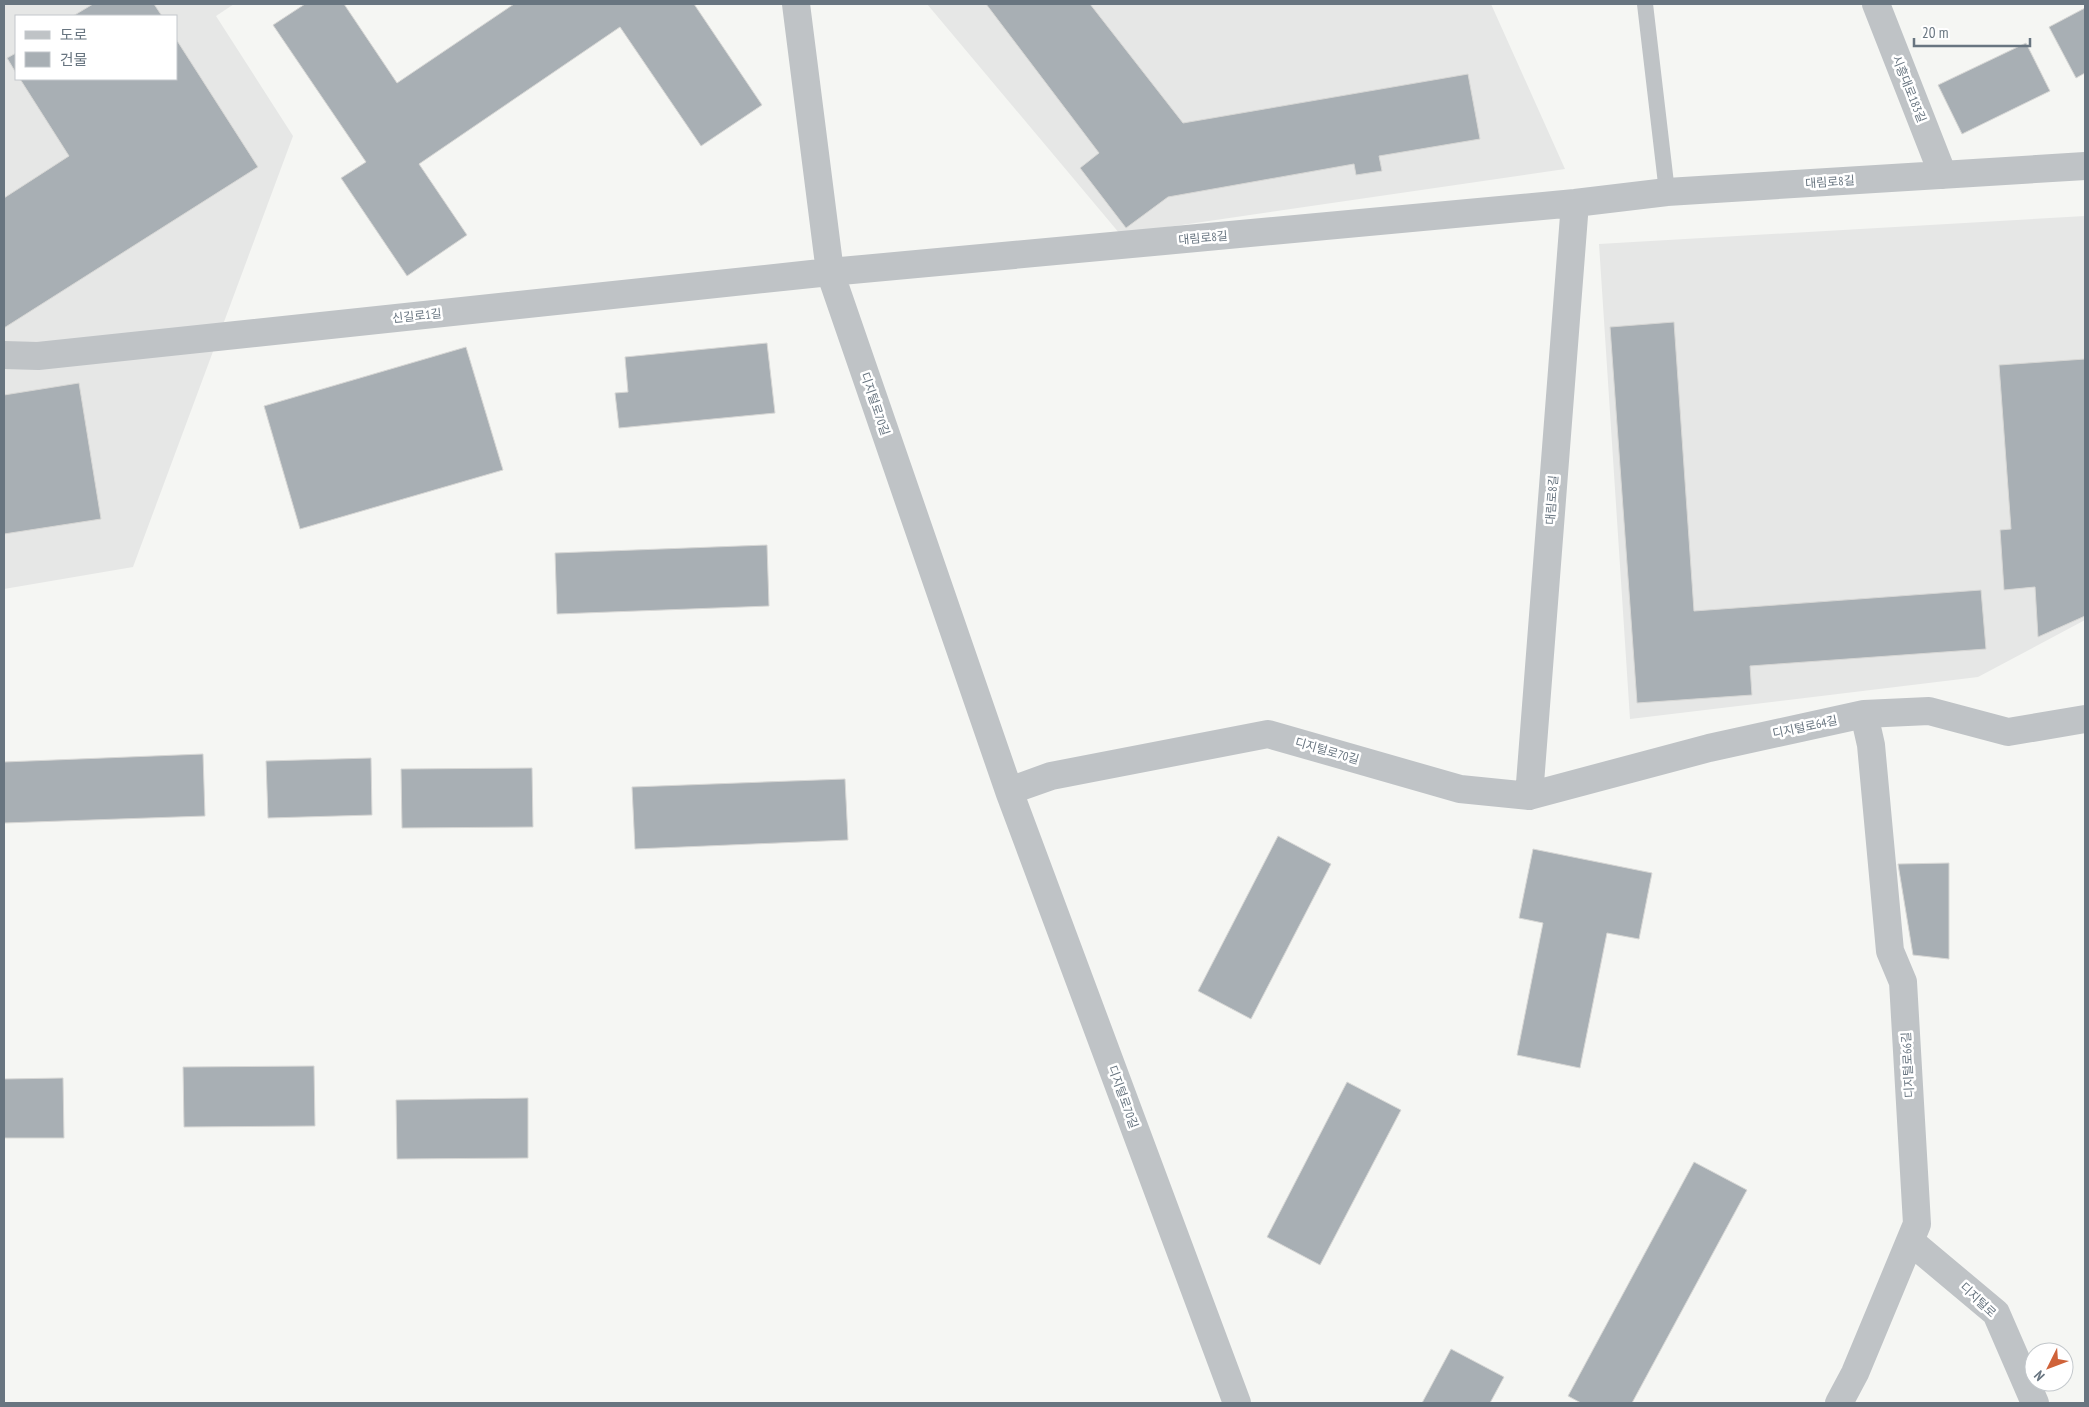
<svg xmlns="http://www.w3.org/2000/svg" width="2089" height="1407" font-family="'PT Sans Narrow','Noto Sans KR',sans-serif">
<rect width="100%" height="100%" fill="#f5f6f3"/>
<!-- built -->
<path fill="#e6e7e6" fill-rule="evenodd" d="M4 4H234L216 16 293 136 133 567 4 589ZM16 16H176V79H16Z
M927 4H1491L1565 169 1120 234Z
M2085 216V620L1978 677 1630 719 1599 244Z"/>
<!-- building -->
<path fill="#a8afb4" stroke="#d7d7d5" d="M93 4H154L162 16H73Z
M305 4H344L397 83 514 4H694L762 105 701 146 620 27 419 164 467 235 407 276 341 178 366 162 273 25Z
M986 4H1090L1183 123 1468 74 1480 139 1379 156 1382 171 1356 175 1354 164 1168 197 1126 228 1080 168 1099 153Z
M2085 8V73L2076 78 2049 27Z
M176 39 258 167 4 328V198L69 156 20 79H176Z
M2026 43 2050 91 1962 134 1938 85Z
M16 53V73L7 58Z
M1674 322 1694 611 1981 590 1986 649 1750 666 1752 695 1637 703 1610 327Z
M767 343 775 413 619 428 615 393 628 392 625 357Z
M466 347 503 470 300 529 264 406Z
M2085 359V616L2038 637 2035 587 2004 590 2000 530 2011 529 1999 365Z
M79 383 101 519 4 534V395Z
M767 545 769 606 557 614 555 553Z
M203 754 205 816 4 823V762Z
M371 758 372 815 268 818 266 761Z
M532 768 533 827 402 828 401 769Z
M845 779 848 840 635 849 632 787Z
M1278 836 1331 864 1251 1019 1198 991Z
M1533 849 1652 873 1639 939 1607 933 1580 1068 1517 1055 1543 923 1519 918Z
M1949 863V959L1913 955 1898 864Z
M314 1066 315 1126 184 1127 183 1067Z
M63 1078 64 1138H4V1079Z
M1347 1082 1401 1110 1320 1265 1267 1237Z
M528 1098V1158L397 1159 396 1100Z
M1694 1162 1747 1190 1632 1403H1581L1568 1396Z
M1451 1349 1504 1377 1490 1403H1422Z"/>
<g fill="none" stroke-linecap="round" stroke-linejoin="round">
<!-- lane -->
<path stroke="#bfc3c6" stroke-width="16" d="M1645 4 1667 192"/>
<!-- street -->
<path stroke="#bfc3c6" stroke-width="28" d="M796 4 830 272 1009 791 1237 1403
M1876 4 1943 175
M4 355 38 356 830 272 1575 203 1667 192 2085 166
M1009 791 1051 776 1268 734 1460 789 1529 796 1709 748 1864 714 1929 711 2008 732 2085 719
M1529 796 1575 203
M1910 1241 1996 1313 2035 1403
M1839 1403 1855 1373 1917 1224 1903 982 1890 951 1871 745 1864 714"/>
</g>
<g text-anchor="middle" stroke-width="5" stroke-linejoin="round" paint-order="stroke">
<!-- street labels -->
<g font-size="12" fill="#687580" stroke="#fff">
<text transform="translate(1909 89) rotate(68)" y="4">시흥대로183길</text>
<text transform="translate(1830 182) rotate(-4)" y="4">대림로8길</text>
<text transform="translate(1203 238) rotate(-5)" y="4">대림로8길</text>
<text transform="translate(417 316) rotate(-6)" y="4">신길로1길</text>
<text transform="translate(875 404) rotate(71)" y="4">디지털로70길</text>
<text transform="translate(1552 500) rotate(-86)" y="4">대림로8길</text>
<text transform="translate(1805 727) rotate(-12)" y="4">디지털로64길</text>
<text transform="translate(1327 751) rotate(16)" y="4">디지털로70길</text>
<text transform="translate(1908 1065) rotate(-93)" y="4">디지털로66길</text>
<text transform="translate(1123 1097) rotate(70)" y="4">디지털로70길</text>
<text transform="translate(1978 1300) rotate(43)" y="4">디지털로</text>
</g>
</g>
<!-- border -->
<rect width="2089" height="1407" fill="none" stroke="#687580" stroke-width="10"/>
<!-- legend -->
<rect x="15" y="15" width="162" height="65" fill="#ffffff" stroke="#c3c8cc"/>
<rect x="25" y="31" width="25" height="8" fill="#bfc3c6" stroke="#c3c8cc"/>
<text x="60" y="40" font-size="15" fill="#687580">도로</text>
<rect x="25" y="52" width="25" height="15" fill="#a8afb4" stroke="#c3c8cc"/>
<text x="60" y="65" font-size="15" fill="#687580">건물</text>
<!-- north arrow -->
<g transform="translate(2049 1367) rotate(228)"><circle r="24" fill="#ffffff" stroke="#c3c8cc"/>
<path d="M0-4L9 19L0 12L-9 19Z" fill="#cf6239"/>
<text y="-8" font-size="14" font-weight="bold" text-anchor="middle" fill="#687580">N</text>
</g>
<!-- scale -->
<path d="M1914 38v8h116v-8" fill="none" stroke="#687580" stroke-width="2.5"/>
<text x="1922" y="38" font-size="15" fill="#687580" stroke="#ffffff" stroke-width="4" paint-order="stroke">20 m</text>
</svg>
